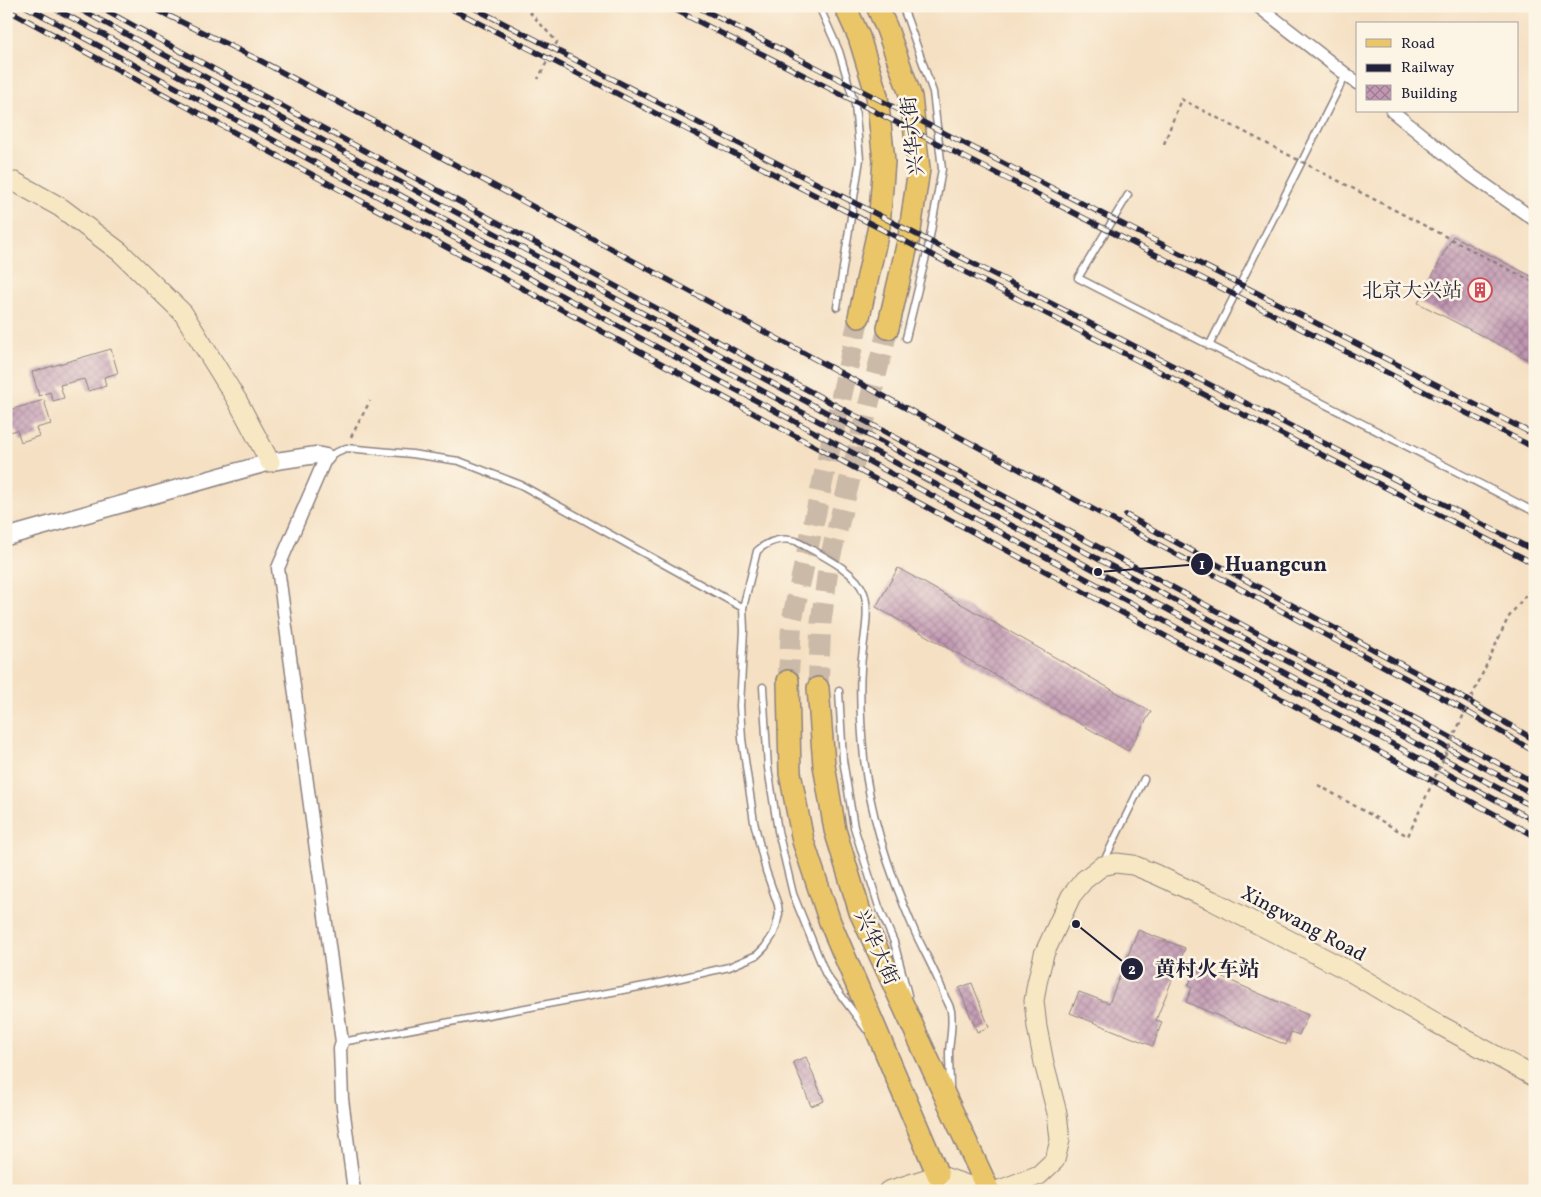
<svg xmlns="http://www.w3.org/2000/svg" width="1541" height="1197" font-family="Vollkorn,'Noto Serif SC',serif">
<defs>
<pattern id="building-cross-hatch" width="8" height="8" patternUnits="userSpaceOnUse" patternTransform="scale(1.25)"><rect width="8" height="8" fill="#c197b2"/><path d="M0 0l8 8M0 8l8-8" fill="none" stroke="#9c7b92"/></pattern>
</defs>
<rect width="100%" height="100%" fill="#fcf5e5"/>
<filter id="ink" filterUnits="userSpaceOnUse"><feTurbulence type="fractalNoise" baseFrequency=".02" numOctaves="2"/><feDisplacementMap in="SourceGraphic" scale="10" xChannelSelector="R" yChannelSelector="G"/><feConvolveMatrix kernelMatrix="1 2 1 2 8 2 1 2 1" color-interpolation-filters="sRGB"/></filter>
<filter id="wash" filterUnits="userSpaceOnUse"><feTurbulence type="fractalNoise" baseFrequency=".0096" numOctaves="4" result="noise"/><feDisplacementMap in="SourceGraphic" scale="20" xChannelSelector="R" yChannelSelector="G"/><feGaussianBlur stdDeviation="1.12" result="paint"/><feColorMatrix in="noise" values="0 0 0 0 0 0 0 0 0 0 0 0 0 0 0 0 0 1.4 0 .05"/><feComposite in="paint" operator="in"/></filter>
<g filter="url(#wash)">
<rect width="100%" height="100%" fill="#f5e0c3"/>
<g id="blocks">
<!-- building -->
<path fill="url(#building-cross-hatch)" d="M1453 236 1535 278V363L1418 303Z
M111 349 118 373 104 377 106 386 88 391 84 379 60 385 64 398 53 401 50 392 39 396 32 372Z
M44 400 51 424 36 428 39 436 21 442 17 430 6 433V411Z
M898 568 1151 712 1128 751 876 607Z
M1138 930 1185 948 1156 1020 1162 1022 1153 1046 1070 1013 1079 992 1109 1003Z
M1197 966 1308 1015 1299 1035 1291 1032 1286 1045 1186 1002 1192 988 1188 986Z
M972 983 989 1027 977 1032 959 988Z
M806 1057 824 1101 811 1106 793 1062Z"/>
</g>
</g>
<g filter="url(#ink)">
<use href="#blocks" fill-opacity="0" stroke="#8c817f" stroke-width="1"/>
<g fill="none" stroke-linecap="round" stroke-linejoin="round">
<!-- primary-tunnel -->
<path stroke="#cbbaa8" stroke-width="21" stroke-dasharray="21 11" stroke-linecap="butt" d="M788 681 792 620 859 317
M818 688 821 622 829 562 888 328"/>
<!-- service casing -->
<g stroke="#8c817f" stroke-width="9">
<path id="service" d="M819 6 839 51 855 105 860 159 837 307
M902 6 908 21 933 92 942 169 928 248 906 338
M1128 195 1078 278 1535 512
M1209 346 1346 74
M326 457 346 448 412 454 459 461 521 485 743 608
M763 687 768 768 778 831 793 894 826 975 866 1029
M839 691 843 760 854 827 879 907 894 942 908 995
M1103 863 1144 779
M342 1042 650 985 729 967 757 955 765 947 773 935 776 927 779 914 778 905 766 871 754 822 742 739 740 706 744 630 743 608 757 551C769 540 781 537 796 541 817 553 856 570 864 593 871 613 862 646 861 668 859 698 861 728 864 758 870 818 891 877 915 932 925 954 937 974 945 997 947 1001 950 1006 951 1011 953 1025 950 1038 949 1052 949 1064 950 1077 950 1090"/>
</g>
<!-- minor casing -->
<g stroke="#8c817f" stroke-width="15">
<path id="minor" d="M1258 6 1357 83
M1392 111 1471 175 1535 220
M326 457 278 568 342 1042 340 1049 342 1099 354 1191"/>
</g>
<!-- tertiary casing -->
<g stroke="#8c817f" stroke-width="19">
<path id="tertiary" d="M6 537 270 462 316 455 326 457"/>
</g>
<!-- secondary casing -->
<g stroke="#8c817f" stroke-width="21">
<path id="secondary" d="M15 182 60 207 120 252 183 313 237 400 270 462
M938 1175 984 1191
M888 1191 938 1175
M997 1191 1039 1175 1055 1160 1060 1140 1057 1113 1044 1063 1037 1027 1034 1001 1037 983 1044 954 1071 896 1084 880 1102 866 1116 863 1133 865 1155 874 1211 900 1351 972 1436 1023 1535 1077"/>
</g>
<!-- primary casing -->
<g stroke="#8c817f" stroke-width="24">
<path id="primary" d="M845 6 859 37 877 96 884 161 879 226 859 317
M877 6 887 29 911 97 919 169 909 237 888 328
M788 681 790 773 803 841 830 922 938 1175
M818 688 824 765 835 830 860 912 989 1191"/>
</g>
<!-- path -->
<path stroke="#8c817f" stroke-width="2.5" stroke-dasharray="4 4" stroke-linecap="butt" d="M524 6 557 42 538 79
M351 437 370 401"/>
<!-- service -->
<use href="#service" stroke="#fff" stroke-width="6"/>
<!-- minor -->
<use href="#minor" stroke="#fff" stroke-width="12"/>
<!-- tertiary -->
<use href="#tertiary" stroke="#fff" stroke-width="16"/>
<!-- secondary -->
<use href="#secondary" stroke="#f7e8c3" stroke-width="19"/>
<!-- primary -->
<use href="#primary" stroke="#ebc669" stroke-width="21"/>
<!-- rail casing -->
<g stroke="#22223b" stroke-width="5.5">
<path id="rail" d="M25 6 1535 821
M50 6 1535 808
M74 6 1535 795
M97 6 1535 783
M149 6 261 61 428 150 1459 707 1535 752
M446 6 1535 564
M470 6 1535 551
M668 6 1535 448
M696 6 1535 435
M6 9 1535 836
M1126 515 1463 698 1535 740"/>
</g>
<!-- rail -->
<use href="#rail" stroke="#fcf5e5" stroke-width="4" stroke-dasharray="11" stroke-linecap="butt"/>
<!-- path-bridge -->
<path stroke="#8c817f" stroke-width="2.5" stroke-dasharray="4 4" stroke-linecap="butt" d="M1164 144 1181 99 1535 283
M1318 785 1408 836 1508 618 1528 592 1535 580"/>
</g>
</g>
<!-- icons -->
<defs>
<g id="building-ring" transform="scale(1.25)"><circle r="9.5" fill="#fcf5e5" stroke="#d1495b" stroke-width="1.5"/><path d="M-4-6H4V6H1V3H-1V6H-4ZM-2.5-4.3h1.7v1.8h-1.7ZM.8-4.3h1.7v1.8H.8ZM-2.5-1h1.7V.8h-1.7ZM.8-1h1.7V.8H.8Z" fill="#d1495b"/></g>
</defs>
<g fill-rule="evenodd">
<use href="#building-ring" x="1480" y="290"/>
</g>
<g text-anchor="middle" stroke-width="5" stroke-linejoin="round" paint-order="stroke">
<!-- street labels -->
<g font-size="20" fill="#22223b" stroke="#fcf5e5">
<text transform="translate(912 136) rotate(-96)" y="7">兴华大街</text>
<text transform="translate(1304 923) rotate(28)" y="7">Xingwang Road</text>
<text transform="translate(877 947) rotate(66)" y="7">兴华大街</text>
</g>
<!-- poi labels -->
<g font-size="20" fill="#22223b" stroke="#fcf5e5" text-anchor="end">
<text x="1462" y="297">北京大兴站</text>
</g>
</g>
<!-- callouts -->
<path fill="none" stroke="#22223b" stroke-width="2" d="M1098 572L1202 564M1076 924L1132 969"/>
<g fill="#22223b" stroke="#fcf5e5" stroke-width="2">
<circle cx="1098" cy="572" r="5"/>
<circle cx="1076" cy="924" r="5"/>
<circle cx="1202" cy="564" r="12"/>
<circle cx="1132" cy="969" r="12"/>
</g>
<g font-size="15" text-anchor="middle" font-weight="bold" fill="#fff">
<text x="1202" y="569">1</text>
<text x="1132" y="974">2</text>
</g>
<g font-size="21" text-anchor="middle" font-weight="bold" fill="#22223b" stroke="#fcf5e5" stroke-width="5" stroke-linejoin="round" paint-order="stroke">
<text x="1276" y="571">Huangcun</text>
<text x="1207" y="976">黄村火车站</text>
</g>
<!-- margin -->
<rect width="1541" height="1197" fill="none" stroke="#fcf5e5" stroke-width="25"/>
<!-- legend -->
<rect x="1356" y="22" width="162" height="90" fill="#fcf5e5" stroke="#a5a1a1"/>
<rect x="1366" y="39" width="25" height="8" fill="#ebc669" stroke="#a5a1a1"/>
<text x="1401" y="48" font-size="15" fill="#22223b">Road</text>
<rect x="1366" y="64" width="25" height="8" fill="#22223b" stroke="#a5a1a1"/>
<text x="1401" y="72" font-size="15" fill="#22223b">Railway</text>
<rect x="1366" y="85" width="25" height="15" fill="url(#building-cross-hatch)" stroke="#a5a1a1"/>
<text x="1401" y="98" font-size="15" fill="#22223b">Building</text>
</svg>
